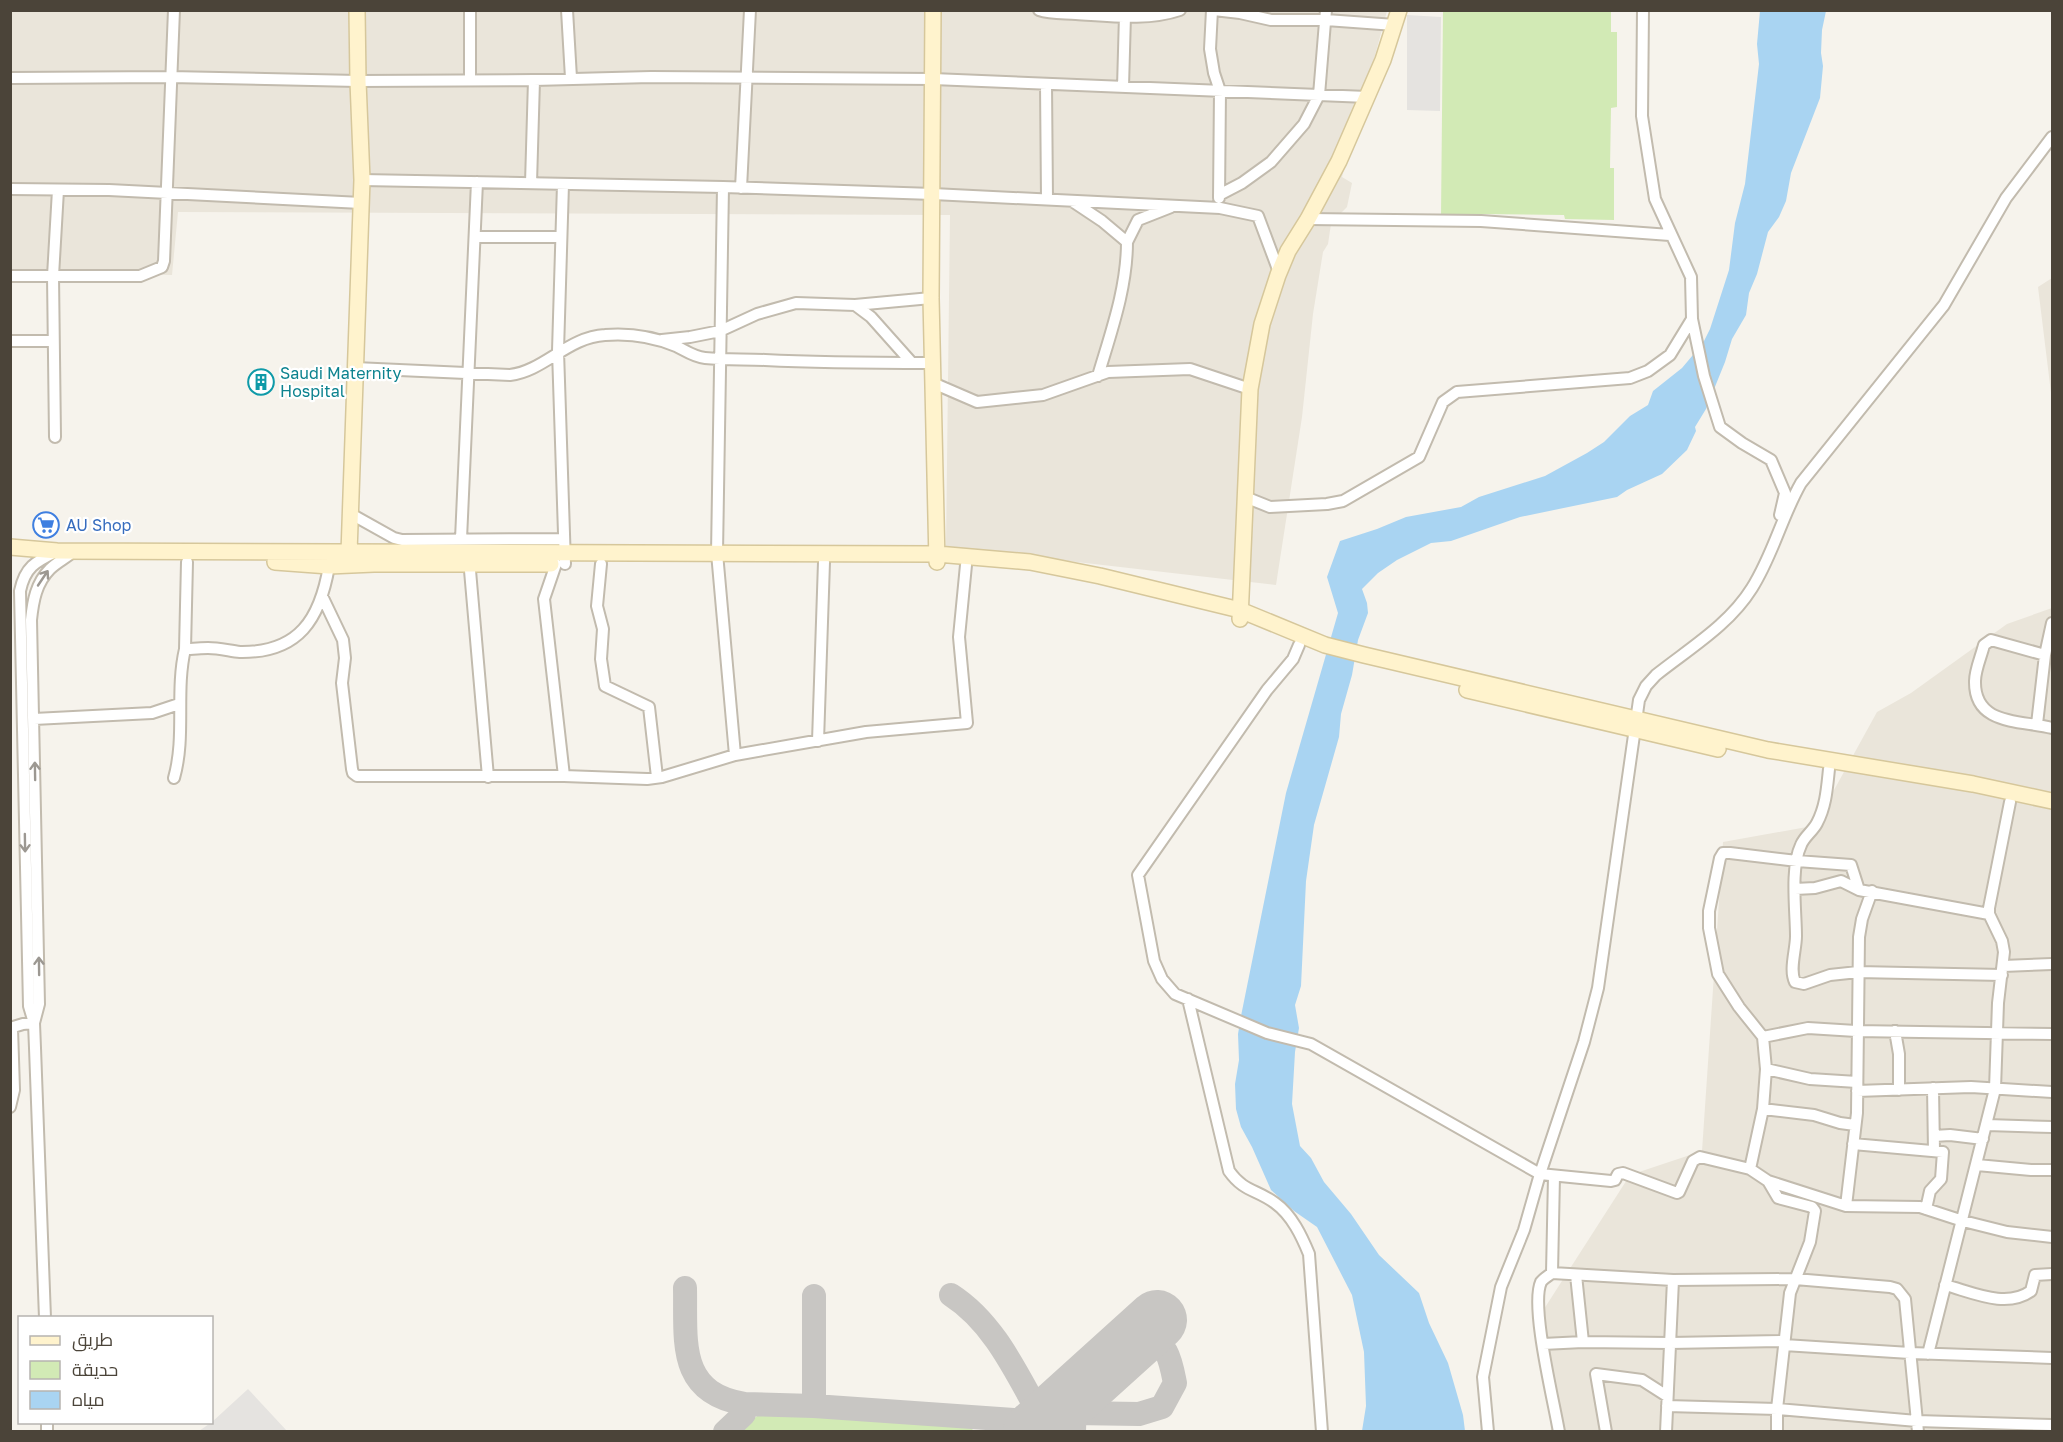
<svg xmlns="http://www.w3.org/2000/svg" width="2063" height="1442" font-family="'Golos Text',Cairo,sans-serif">
<rect width="100%" height="100%" fill="#f6f3ec"/>
<!-- residential -->
<path fill="#eae5da" d="M11 11H1387L1342 177 1352 183 1347 207 1340 214 1332 217 1328 244 1323 252 1313 314 1302 417 1276 585 946 547 950 215 178 212 172 275 11 272Z
M2052 278V401L2038 287Z
M2052 608V1431H1551L1544 1309 1630 1175 1702 1151 1723 842 1807 827 1823 810 1877 712 1911 693 2007 624Z"/>
<!-- green -->
<path fill="#d2eab5" d="M1443 11H1611V32H1617V107L1611 108 1610 168H1614V220L1565 219 1564 215 1481 214V217H1441Z
M761 1413 960 1424 970 1427 974 1431H738Z"/>
<!-- parking -->
<path fill="#e5e3e0" d="M1407 15 1441 17 1440 111 1407 110Z
M248 1389 287 1431H199L212 1422Z"/>
<!-- water -->
<path fill="#a9d4f2" d="M1760 11H1826L1822 30 1821 53 1823 66 1820 98 1791 173 1786 201 1779 217 1768 232 1757 274 1749 293 1746 315 1732 339 1725 362 1706 409 1695 427 1696 431 1687 450 1662 474 1627 490 1617 497 1520 517 1451 541 1431 543 1397 560 1378 573 1362 589 1367 603 1368 613 1358 640 1352 675 1341 714 1339 737 1314 825 1306 881 1301 986 1295 1005 1299 1028 1295 1052 1292 1104 1300 1146 1311 1158 1324 1182 1351 1214 1379 1255 1419 1293 1429 1323 1448 1363 1463 1415 1465 1431H1362L1366 1406 1364 1352 1352 1295 1317 1227 1294 1211 1271 1190 1252 1147 1241 1127 1236 1109 1235 1084 1239 1060 1238 1034 1241 1016 1286 793 1338 613 1327 577 1340 541 1377 529 1406 517 1461 507 1479 497 1545 476 1587 453 1604 442 1630 416 1648 405 1653 391 1682 368 1703 343 1710 329 1729 270 1735 223 1745 184 1759 64 1757 44Z"/>
<g fill="none" stroke-linecap="round" stroke-linejoin="round">
<!-- taxiway -->
<path stroke="#c8c6c3" stroke-width="24" d="M685 1288C686 1342 677 1393 745 1404L744 1414 725 1432
M951 1295C996 1324 1018 1377 1044 1422
M745 1404 814 1406V1296
M814 1406 1044 1422 1074 1413 1139 1414 1162 1407 1175 1383C1170 1358 1168 1344 1143 1333
M1074 1432 1075 1394"/>
<!-- runway -->
<path stroke="#c8c6c3" stroke-width="60" d="M1033 1432 1157 1320"/>
<!-- street casing -->
<g stroke="#c2bbae" stroke-width="14">
<path id="street" d="M470 10V79
M567 10 571 78
M1039 10C1051 14 1064 13 1076 14 1110 16 1148 21 1180 10
M1212 10 1210 49 1214 73 1220 91 1219 198
M1214 10 1240 13 1271 20H1326L1395 25
M10 78 170 77 358 81 534 80 651 77 933 79 1367 97
M1046 84 1047 199
M1123 87 1125 15
M362 180 723 187 933 194 1220 208 1258 216 1279 272
M531 183 534 80
M563 184 558 351 565 564
M723 187 717 553 735 755
M741 188 750 10
M10 189 109 190 361 203
M1219 195 1242 183 1271 162 1304 124 1319 95 1326 10
M1072 201 1102 221 1127 242C1127 288 1111 332 1098 376
M1308 219 1481 221 1670 235
M475 237H561
M1127 242 1138 220 1171 207
M10 276H140L162 267 164 261 174 10
M855 305 871 317 912 363
M1692 319 1704 376 1720 427 1742 443 1771 460 1785 493 1780 515
M662 340 690 337 720 331 757 314 796 303 855 305 931 298
M10 341H52
M355 368 510 375C544 371 568 337 605 335 629 333 654 337 676 346 686 351 694 357 705 358 725 360 745 359 765 360 821 363 877 363 933 363
M933 383 977 402 1043 395 1108 372 1190 369 1250 389
M55 437 53 276 58 190
M1245 497 1270 507 1327 504 1343 501 1419 457 1443 402 1457 392 1630 378 1648 371 1670 355 1692 319 1691 277 1655 199 1642 116 1643 10
M351 514 394 538 402 540 564 539
M461 539 477 182
M469 559 488 777
M556 564 544 599 564 776
M601 564 597 606 603 629 601 659 605 686 649 707 657 777
M322 596 343 640 345 658 342 683 352 769 353 773 357 776H564L647 779 662 777 735 755 866 732 967 723 959 637 966 565
M1299 645 1293 659 1267 690 1138 875 1154 961 1162 979 1175 994 1267 1033 1311 1044 1540 1174 1611 1181 1615 1180 1618 1174 1623 1173 1677 1193 1679 1192 1693 1161 1700 1157 1750 1169
M185 649C193 649 201 648 208 648 219 648 230 651 240 652 299 653 320 619 329 566
M2045 655 1991 640 1984 645C1981 657 1975 670 1975 681 1974 726 2021 720 2052 728
M34 719 152 713 179 704
M2037 724 2045 655 2052 623
M818 741 824 562
M1829 769C1827 788 1826 806 1817 823 1813 831 1804 837 1801 845 1790 868 1796 911 1796 936 1796 950 1789 970 1795 982L1804 984 1830 975 1858 972 2002 975
M174 778C186 736 175 692 185 649L187 562
M1795 889 1815 888 1841 881 1859 890 1989 914
M1859 890 1851 865 1797 861 1730 853H1723L1720 858 1709 911V928L1718 974 1739 1007 1763 1037 1766 1069 1763 1109 1750 1169 1768 1181 1846 1206 1920 1207 1963 1221 2007 1232 2052 1237
M2003 966 2052 964
M1188 999 1229 1171C1244 1192 1256 1189 1275 1203 1292 1215 1302 1237 1309 1254L1322 1432
M34 1023 39 1004 31 620C33 601 36 583 50 569 57 562 66 558 74 551
M10 1028 23 1024 34 1023
M1895 1031 1899 1054V1090
M1763 1037 1808 1028 1856 1031 2052 1034
M1766 1069 1810 1079 1857 1082
M1933 1088 1934 1151
M1857 1091 1971 1087 2052 1092
M10 1107 14 1090 12 1028
M1763 1109 1814 1115 1840 1123 1855 1125
M1987 1125 2052 1127
M1934 1136 1950 1135 1983 1139
M1853 1144 1943 1152 1941 1179 1930 1191 1926 1209
M1977 1165 2031 1170H2052
M1768 1181 1778 1198 1812 1207 1815 1211 1810 1242 1790 1293 1777 1409V1432
M1846 1206 1857 1113 1859 937 1862 919 1872 891
M1552 1273 1554 1176
M1576 1275 1583 1342
M1945 1285C1972 1292 2006 1309 2031 1291L2035 1275 2052 1274
M45 1318 35 1048 34 1023 29 1006 20 591C25 567 35 562 57 551
M1543 1344 1583 1342 1670 1343 1784 1341
M1784 1345 1910 1353 2052 1358
M1928 1354 1995 1089 1998 1003 2004 952 2002 941 1989 914V908L2010 802
M1667 1406 1777 1409 1917 1421 2052 1425
M47 1432V1422
M1488 1432 1483 1377 1501 1287 1524 1230 1540 1174 1584 1042 1598 988 1639 700 1646 686 1656 675C1690 648 1729 625 1752 588 1773 555 1782 516 1801 483L1944 305 2006 198 2052 137
M1559 1432C1554 1402 1530 1306 1541 1282 1543 1279 1548 1276 1552 1273L1673 1280 1795 1279 1890 1287 1897 1289 1905 1299 1918 1432
M1606 1432 1596 1374 1642 1380 1667 1396
M1666 1432 1673 1280"/>
</g>
<!-- secondary casing -->
<g stroke="#d6c79b" stroke-width="18">
<path id="secondary" d="M933 10 931 298 937 562
M10 547 57 551 937 554 1030 562 1100 576 1240 610 1325 645 1364 655 1768 750 1973 784 2052 801
M349 553 362 180 358 81 357 10
M275 562 329 566 374 564H551
M1240 619 1250 389 1262 324 1278 275 1288 251 1308 219 1339 161 1383 60 1399 10
M1467 690 1718 749"/>
</g>
<!-- street -->
<use href="#street" stroke="#fff" stroke-width="10"/>
<!-- secondary -->
<use href="#secondary" stroke="#fff3cd" stroke-width="15"/>
</g>
<!-- one-way arrows -->
<defs><path id="oneway-shaft" d="M-6 0H5M1.5-3L5.5 0L1.5 3" fill="none" stroke-width="1.6" stroke-linecap="round" stroke-linejoin="round" transform="scale(1.5)"/></defs>
<g stroke="#9c9892">
<use href="#oneway-shaft" transform="translate(43 578) rotate(-56)"/>
<use href="#oneway-shaft" transform="translate(35 771) rotate(-91)"/>
<use href="#oneway-shaft" transform="translate(25 843) rotate(89)"/>
<use href="#oneway-shaft" transform="translate(39 966) rotate(-91)"/>
</g>
<!-- icons -->
<defs>
<g id="building-ring" transform="scale(1.35)"><circle r="9.5" fill="#fff" stroke="#0f9aa8" stroke-width="1.5"/><path d="M-4-6H4V6H1V3H-1V6H-4ZM-2.5-4.3h1.7v1.8h-1.7ZM.8-4.3h1.7v1.8H.8ZM-2.5-1h1.7V.8h-1.7ZM.8-1h1.7V.8H.8Z" fill="#0f9aa8"/></g>
<g id="supermarket-ring" transform="scale(1.35)"><circle r="9.5" fill="#fff" stroke="#3f7fe0" stroke-width="1.5"/><path d="M-6-5.5h2.5l.6 2H6L4.5 2H-2.5L-4.4-4H-6ZM-1.5 3.2a1.3 1.3 0 1 0 .1 0ZM3 3.2a1.3 1.3 0 1 0 .1 0Z" fill="#3f7fe0"/></g>
</defs>
<g fill-rule="evenodd">
<use href="#building-ring" x="261" y="382"/>
<use href="#supermarket-ring" x="46" y="525"/>
</g>
<g text-anchor="middle" stroke-width="4.5" stroke-linejoin="round" paint-order="stroke">
<!-- culture labels -->
<g font-size="16" fill="#0d838f" stroke="#fff" text-anchor="start">
<text x="280" y="379">Saudi Maternity<tspan x="280" dy="18">Hospital</tspan></text>
</g>
<!-- shop labels -->
<g font-size="16" fill="#366cbe" stroke="#fff" text-anchor="start">
<text x="66" y="531">AU Shop</text>
</g>
</g>
<!-- border -->
<rect width="2063" height="1442" fill="none" stroke="#4b4439" stroke-width="24"/>
<!-- legend -->
<rect x="18" y="1316" width="195" height="108" fill="#ffffff" stroke="#b7b4b0" stroke-width="1.5"/>
<rect x="30" y="1336" width="30" height="9" fill="#fff3cd" stroke="#b7b4b0" stroke-width="1.5"/>
<text x="72" y="1346" font-size="18" fill="#4b4439">طريق</text>
<rect x="30" y="1361" width="30" height="18" fill="#d2eab5" stroke="#b7b4b0" stroke-width="1.5"/>
<text x="72" y="1376" font-size="18" fill="#4b4439">حديقة</text>
<rect x="30" y="1391" width="30" height="18" fill="#a9d4f2" stroke="#b7b4b0" stroke-width="1.5"/>
<text x="72" y="1406" font-size="18" fill="#4b4439">مياه</text>
</svg>
